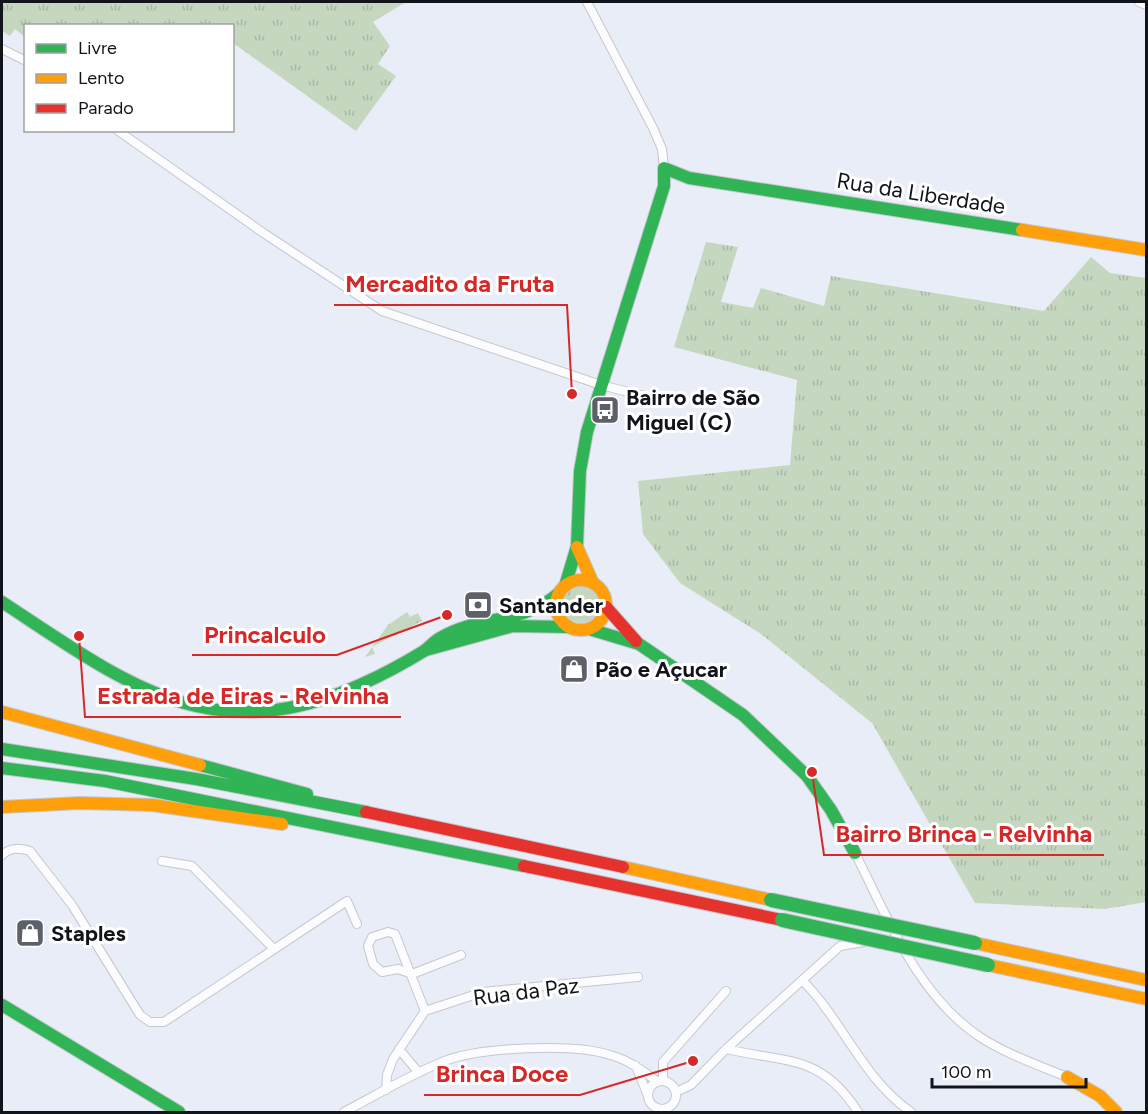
<svg xmlns="http://www.w3.org/2000/svg" width="1148" height="1114" font-family="Figtree,sans-serif">
<defs>
<pattern id="grass-tufts" width="24" height="20" patternUnits="userSpaceOnUse" patternTransform="scale(1.5)"><rect width="24" height="20" fill="#c6d7c0"/><path d="M3 7l-1-3M5 7V3M7 7l1-3M15 17l-1-3M17 17v-4M19 17l1-3" fill="none" stroke="#a9b8a4"/></pattern>
</defs>
<rect width="100%" height="100%" fill="#e9edf7"/>
<!-- grass -->
<path fill="url(#grass-tufts)" d="M2 2H406L373 22 390 46 378 64 396 76 356 131 233 43 232 26H26L25 37 15 29 10 36 2 31Z
M706 242 738 247 721 302 753 308 761 288 824 306 831 276 1044 311 1091 257 1110 273 1146 278V902L1105 909 975 903 872 723 761 634 680 583 643 534 638 481 790 465 797 380 674 347Z
M562 604a19 19 0 1 1 38 0a19 19 0 1 1-38 0Z
M407 612 410 617 418 613 422 621 372 647 375 654 365 657 388 625Z"/>
<g fill="none" stroke-linecap="round" stroke-linejoin="round">
<!-- street casing -->
<g stroke="#c5c7d0" stroke-width="10">
<path id="street" d="M587 2 653 128 662 149 664 168
M1139 2 1146 5
M2 49 26 61
M117 130 265 234 382 311 601 385 656 399
M855 853C888 918 917 995 980 1037 1006 1054 1038 1065 1067 1077
M2 855C11 847 19 848 30 851L72 905 140 1015 150 1022H164L347 901 357 924
M162 861 192 866 273 948
M802 980C843 1021 862 1078 911 1112
M425 1011 395 934 388 932 372 937 368 946 373 964 382 972 398 969 412 974 461 955
M399 1049 419 1073
M726 1049C787 1063 821 1054 858 1112
M636 1066 648 1096
M663 1081V1062L726 991
M648 1095a14 14 0 1 1 28 0a14 14 0 1 1-28 0Z
M386 1090 387 1075 393 1059 425 1011 483 992 638 977
M676 1092 691 1085 726 1049 840 946 864 942
M344 1112C376 1095 408 1076 442 1062 477 1047 574 1043 610 1055 629 1060 643 1071 658 1082"/>
</g>
<!-- fast casing -->
<g stroke="#c5c7d0" stroke-width="14">
<path id="fast" d="M565 586 577 546 580 471 587 432 664 186V168L689 178 1022 230
M2 602C124 682 210 752 360 685 382 675 403 664 424 651 430 647 435 640 442 637 480 615 522 625 559 593
M589 629 639 644 743 715 807 776 831 810 855 853
M426 650 513 626 569 627
M2 749 196 779 366 812
M200 765 307 794
M2 768 105 781 524 866
M2 1005 179 1112"/>
</g>
<!-- slow casing -->
<g stroke="#c5c7d0" stroke-width="14">
<path id="slow" d="M1022 230 1146 250
M577 547 593 583
M556 605a25 25 0 1 1 50 0a25 25 0 1 1-50 0Z
M2 712 200 765
M2 807 80 803 152 805 282 824
M623 867 771 900
M975 943 1146 980
M988 965 1146 999
M1067 1077 1100 1096 1116 1112"/>
</g>
<!-- jam casing -->
<g stroke="#c5c7d0" stroke-width="14">
<path id="jam" d="M606 607 636 641
M366 812 623 867
M524 866 782 920"/>
</g>
<!-- street -->
<use href="#street" stroke="#fcfcfe" stroke-width="8"/>
<!-- fast -->
<use href="#fast" stroke="#30b455" stroke-width="12"/>
<!-- slow -->
<use href="#slow" stroke="#ff9f0a" stroke-width="12"/>
<!-- jam -->
<use href="#jam" stroke="#e5322d" stroke-width="12"/>
<!-- fast-bridge casing -->
<g stroke="#c5c7d0" stroke-width="16" stroke-linecap="butt">
<path id="fast-bridge" d="M771 900 975 943
M782 920 988 965"/>
</g>
<!-- fast-bridge -->
<use href="#fast-bridge" stroke="#30b455" stroke-width="14"/>
</g>
<!-- icons -->
<defs>
<g id="bus-square" transform="scale(1.5)"><rect x="-9" y="-9" width="18" height="18" rx="4" fill="#5d6068" stroke="#fff"/><path d="M-5-6H5V4H4V6H2V4H-2V6H-4V4H-5ZM-3.5-4V0h7V-4ZM-3.5 1.2v1.5H-2V1.2ZM2 1.2v1.5H3.5V1.2Z" fill="#fff"/></g>
<g id="bank-square" transform="scale(1.5)"><rect x="-9" y="-9" width="18" height="18" rx="4" fill="#5d6068" stroke="#fff"/><path d="M-6-4H6V4H-6ZM0-2.3a2.3 2.3 0 1 0 0 4.6a2.3 2.3 0 1 0 0-4.6Z" fill="#fff"/></g>
<g id="shop-square" transform="scale(1.5)"><rect x="-9" y="-9" width="18" height="18" rx="4" fill="#5d6068" stroke="#fff"/><path d="M-5-2.5h2.3a2.7 3.5 0 0 1 5.4 0H5L5.5 6h-11ZM-1.5-2.5h3a1.5 2.3 0 0 0-3 0Z" fill="#fff"/></g>
</defs>
<g fill-rule="evenodd">
<use href="#bus-square" x="605" y="410"/>
<use href="#bank-square" x="478" y="605"/>
<use href="#shop-square" x="574" y="669"/>
<use href="#shop-square" x="30" y="933"/>
</g>
<g text-anchor="middle" stroke-width="6" stroke-linejoin="round" paint-order="stroke">
<!-- street labels -->
<g font-size="22" fill="#12141b" stroke="#fff">
<text transform="translate(921 193) rotate(9)" y="8">Rua da Liberdade</text>
<text transform="translate(526 991) rotate(-7)" y="8">Rua da Paz</text>
</g>
<!-- poi labels -->
<g font-size="22" font-weight="bold" fill="#12141b" stroke="#fff" text-anchor="start">
<text x="626" y="405">Bairro de São<tspan x="626" dy="25">Miguel (C)</tspan></text>
<text x="499" y="613">Santander</text>
<text x="595" y="677">Pão e Açucar</text>
<text x="51" y="941">Staples</text>
</g>
</g>
<!-- callouts -->
<path fill="none" stroke="#d62828" stroke-width="2" d="M572 394L567 305H334M447 615L337 655H192M79 636L85 717H401M812 772L824 855H1104M693 1061L580 1095H424"/>
<g fill="#d62828" stroke="#fff" stroke-width="2">
<circle cx="572" cy="394" r="6"/>
<circle cx="447" cy="615" r="6"/>
<circle cx="79" cy="636" r="6"/>
<circle cx="812" cy="772" r="6"/>
<circle cx="693" cy="1061" r="6"/>
</g>
<g font-size="24" text-anchor="middle" font-weight="bold" fill="#d62828" stroke="#fff" stroke-width="6" stroke-linejoin="round" paint-order="stroke">
<text x="450" y="292">Mercadito da Fruta</text>
<text x="265" y="643">Princalculo</text>
<text x="243" y="704">Estrada de Eiras - Relvinha</text>
<text x="964" y="842">Bairro Brinca - Relvinha</text>
<text x="502" y="1082">Brinca Doce</text>
</g>
<!-- border -->
<rect width="1148" height="1114" fill="none" stroke="#12141b" stroke-width="6"/>
<!-- legend -->
<rect x="24" y="24" width="210" height="108" fill="#ffffff" stroke="#a0a1a4" stroke-width="1.5"/>
<rect x="36" y="44" width="30" height="9" fill="#30b455" stroke="#a0a1a4" stroke-width="1.5"/>
<text x="78" y="54" font-size="18" fill="#12141b">Livre</text>
<rect x="36" y="74" width="30" height="9" fill="#ff9f0a" stroke="#a0a1a4" stroke-width="1.5"/>
<text x="78" y="84" font-size="18" fill="#12141b">Lento</text>
<rect x="36" y="104" width="30" height="9" fill="#e5322d" stroke="#a0a1a4" stroke-width="1.5"/>
<text x="78" y="114" font-size="18" fill="#12141b">Parado</text>
<!-- scale -->
<path d="M932 1078v9h154v-9" fill="none" stroke="#12141b" stroke-width="3"/>
<text x="941" y="1078" font-size="18" fill="#12141b" stroke="#ffffff" stroke-width="4.5" paint-order="stroke">100 m</text>
</svg>
